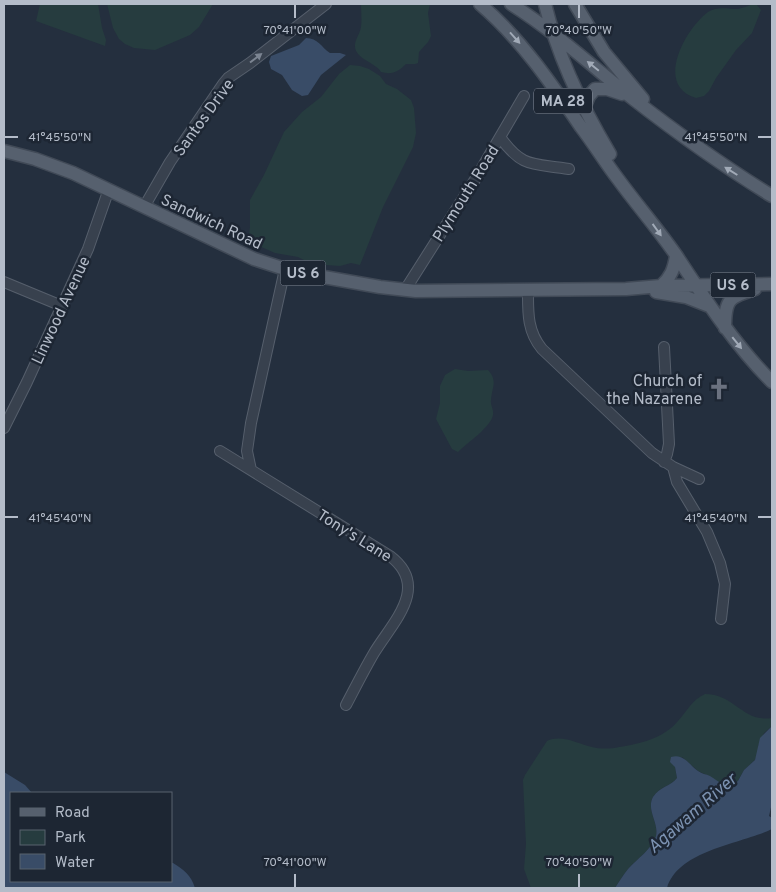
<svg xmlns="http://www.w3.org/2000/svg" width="776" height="892" font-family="Overpass,sans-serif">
<rect width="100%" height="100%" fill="#242f3e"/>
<!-- green -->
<path fill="#263c3f" d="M40 4H98L102 28 106 40 105 46 36 21Z
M107 4H213L199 27 190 35 155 50 134 48 125 44 119 39 113 28Z
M361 4H430L428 13 431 36 428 42 419 52 418 63 415 64H406C398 72 392 75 381 72 378 66 367 62 360 56 349 45 359 38 361 27 362 20 361 11 361 4Z
M753 4H756L761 10 752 33 736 50 716 78 709 91 704 96 696 98C654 86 685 29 708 12 717 6 728 9 738 9 743 8 748 6 753 4Z
M350 65 360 66 369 69 380 76 386 84 397 89 411 100 414 108 416 133 413 147 383 207 360 265 351 263 340 266 312 264 298 257 275 253 248 241 250 227V200L264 175 284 132 302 112 321 97 339 74Z
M455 369 468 371 488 370C498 381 492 387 491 400 490 405 494 409 493 415 491 427 467 443 458 452L452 449 436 419 440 403V386L445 375Z
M705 694C735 694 743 723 772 718V726L764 733 758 746V752L755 760 744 770 738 781 732 785 718 783 711 777 698 771 682 757 675 767 677 778C671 786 659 787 653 797 646 810 659 822 656 836 652 849 637 859 628 869 623 875 619 882 615 888H531L524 869 526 844 523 780 525 775 547 741C562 734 578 744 592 747 600 749 611 749 619 747 640 744 664 738 678 721 687 711 692 700 705 694Z"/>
<!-- water -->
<path fill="#394c67" d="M306 38C318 38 321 47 330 53H340L346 55 321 75 308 95 302 96 292 90 282 75 271 69 269 62 271 56 299 45Z
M772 726V803L769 816 772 818V829C741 844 678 850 667 888H615C619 882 623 875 628 869 637 859 652 849 656 836 659 822 646 810 653 797 659 787 671 786 677 778L675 767 670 762 671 757C684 753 689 765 698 771 702 774 706 774 710 776 718 781 721 785 732 785L738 781 744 770 755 760 760 738Z
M4 772 25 785 32 793H11V881H171V863H173C184 870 191 875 195 888H4Z"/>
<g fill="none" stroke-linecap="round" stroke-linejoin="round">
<!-- minor casing -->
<g stroke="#565f6c" stroke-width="12">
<path id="minor" d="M500 137C523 169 533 163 569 169
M144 207 170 162 223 84 228 78 250 63 326 4
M4 282 62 306
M405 290 476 178 524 96
M528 290C528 312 527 331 542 349L652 453 673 467 699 479
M4 428 27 382 88 249 109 189
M220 451 390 556C431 587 392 623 374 653 364 670 355 688 346 705
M664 462 667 454 669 444 664 347
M673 467 677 482 707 532 720 563 725 584 721 619
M251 470 247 451 251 423 285 269"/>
</g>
<!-- major casing -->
<g stroke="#414a57" stroke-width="15">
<path id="major" d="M480 4C521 39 551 83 581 127 594 144 605 162 618 179 637 205 658 229 676 255 705 299 734 344 772 382
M511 4C554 31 592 66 632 98 677 133 723 166 772 196
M545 4C558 58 582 107 610 154
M575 4 604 52 643 99
M584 108 589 96 595 89H607L622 94
M4 151 35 159 73 173 254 259 285 269 318 276 380 287 416 291 626 289 661 286 772 284
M661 286C671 277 674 269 676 256
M656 292 686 297 709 306
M725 328C725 299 729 297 755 289"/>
</g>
<!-- minor -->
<use href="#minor" stroke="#38414e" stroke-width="10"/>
<!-- major -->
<use href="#major" stroke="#56606e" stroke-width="12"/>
</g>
<!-- one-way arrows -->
<defs><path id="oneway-solid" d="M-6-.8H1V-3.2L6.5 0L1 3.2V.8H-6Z" transform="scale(1.25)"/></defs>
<g fill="#a1aab7">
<use href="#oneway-solid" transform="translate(515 38) rotate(48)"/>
<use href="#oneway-solid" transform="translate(593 66) rotate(-141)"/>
<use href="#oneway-solid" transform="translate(731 171) rotate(-148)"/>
<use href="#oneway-solid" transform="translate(657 230) rotate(54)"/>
<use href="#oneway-solid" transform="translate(737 343) rotate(51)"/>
</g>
<use fill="#7c8592" href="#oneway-solid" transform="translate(256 58) rotate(-37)"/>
<!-- ticks -->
<path fill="none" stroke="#b4bcc9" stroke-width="2" d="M295 5V18M579 5V18M5 137H18M758 137H771M5 517H18M758 517H771M295 874V887M579 874V887"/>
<!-- icons -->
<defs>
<g id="church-bare" transform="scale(1.725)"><path d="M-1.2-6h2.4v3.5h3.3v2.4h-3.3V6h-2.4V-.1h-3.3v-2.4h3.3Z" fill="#6b7280" stroke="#1d2633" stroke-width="2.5" paint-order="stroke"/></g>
</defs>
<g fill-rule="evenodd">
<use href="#church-bare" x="719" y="389"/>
</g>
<g text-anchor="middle" stroke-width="5" stroke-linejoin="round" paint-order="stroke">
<!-- shield labels -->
<g fill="#1d2633" stroke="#878f9c" stroke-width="1">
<rect x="534" y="88.5" width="58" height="25" rx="4"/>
<rect x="280.5" y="260.5" width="45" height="25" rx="4"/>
<rect x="710.5" y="272.5" width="45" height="25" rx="4"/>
</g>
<g font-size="15" font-weight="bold" fill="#b4bcc9">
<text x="563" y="106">MA 28</text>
<text x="303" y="278">US 6</text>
<text x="733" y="290">US 6</text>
</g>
<!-- street labels -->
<g font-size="16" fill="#b4bcc9" stroke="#1d2633">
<text transform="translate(203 117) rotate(-54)" y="6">Santos Drive</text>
<text transform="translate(465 193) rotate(-58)" y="6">Plymouth Road</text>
<text transform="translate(212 221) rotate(25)" y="6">Sandwich Road</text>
<text transform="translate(60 310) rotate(-65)" y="6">Linwood Avenue</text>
<text transform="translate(355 535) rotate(32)" y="6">Tony's Lane</text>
</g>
<!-- poi labels -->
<g font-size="16" fill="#b4bcc9" stroke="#1d2633" text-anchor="end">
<text x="702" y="386">Church of<tspan x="702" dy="18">the Nazarene</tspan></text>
</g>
<!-- water labels -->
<g font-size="18" font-style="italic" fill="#7c92b1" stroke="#1d2633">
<text transform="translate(692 813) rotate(-41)" y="6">Agawam River</text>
</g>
</g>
<g font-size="12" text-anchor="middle" fill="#b4bcc9" stroke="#1d2633" stroke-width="5" stroke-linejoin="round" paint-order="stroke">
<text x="295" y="34">70°41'00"W</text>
<text x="579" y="34">70°40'50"W</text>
<text x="60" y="141">41°45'50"N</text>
<text x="716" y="141">41°45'50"N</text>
<text x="60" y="522">41°45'40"N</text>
<text x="716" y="522">41°45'40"N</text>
<text x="295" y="866">70°41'00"W</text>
<text x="579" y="866">70°40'50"W</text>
</g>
<!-- border -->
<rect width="776" height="892" fill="none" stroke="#b4bcc9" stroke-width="10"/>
<!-- legend -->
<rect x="10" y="792" width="162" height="90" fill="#1d2633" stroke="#59626f"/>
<rect x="20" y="808" width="25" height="8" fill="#56606e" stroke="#59626f"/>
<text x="55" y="817" font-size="15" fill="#b4bcc9">Road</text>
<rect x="20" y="830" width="25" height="15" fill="#263c3f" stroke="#59626f"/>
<text x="55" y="842" font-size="15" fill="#b4bcc9">Park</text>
<rect x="20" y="854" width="25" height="15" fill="#394c67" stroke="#59626f"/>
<text x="55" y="867" font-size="15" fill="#b4bcc9">Water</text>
</svg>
